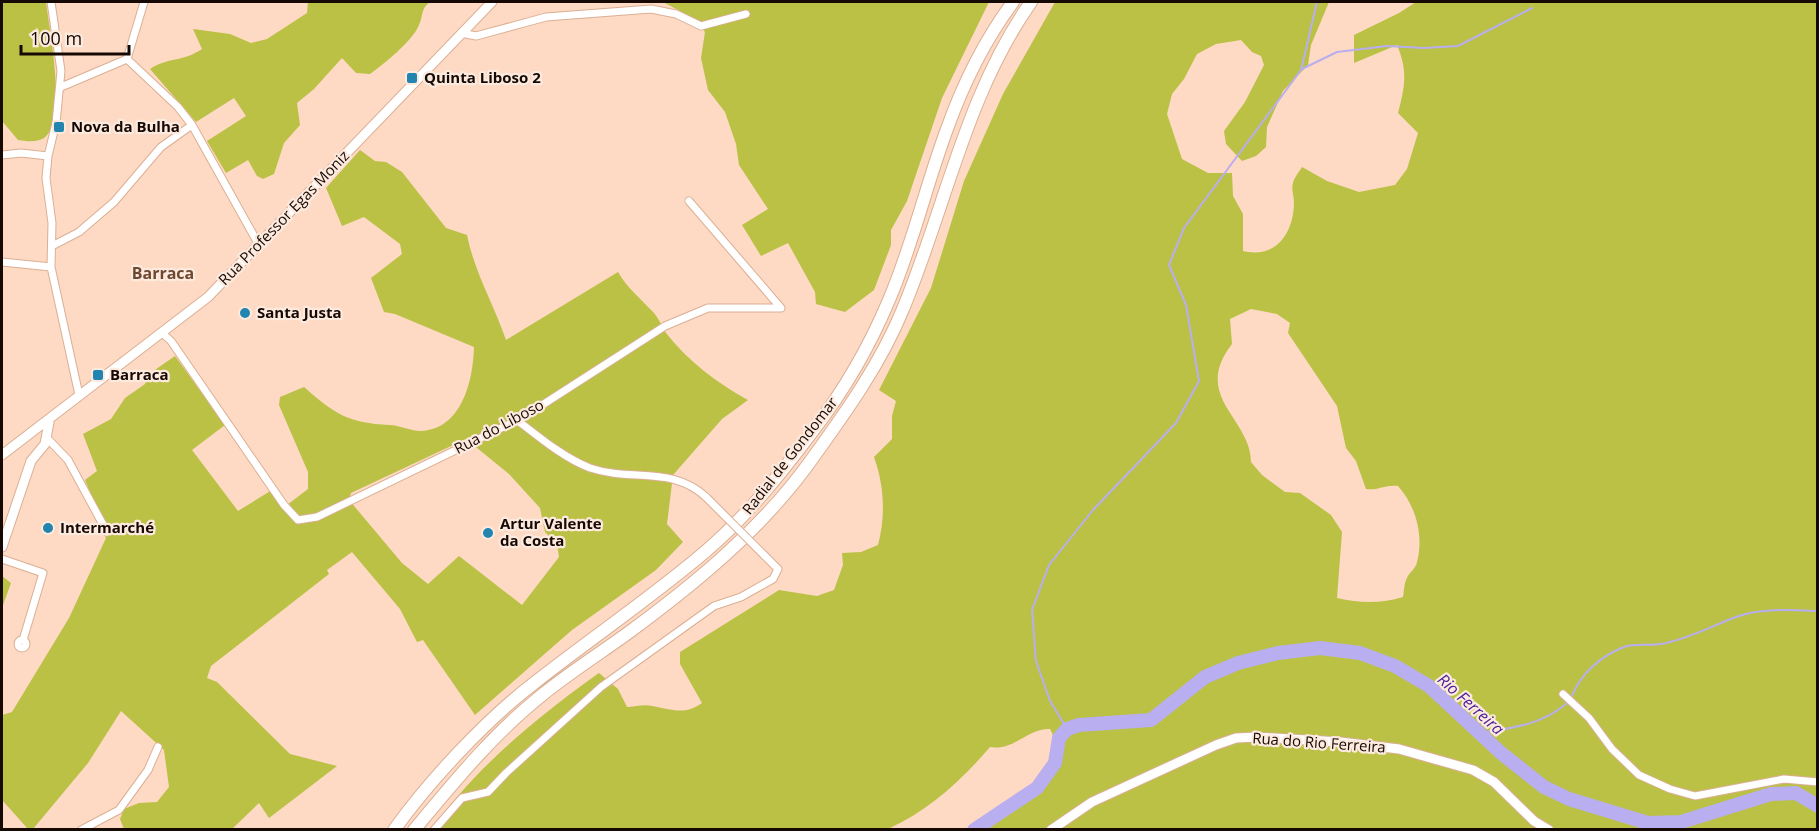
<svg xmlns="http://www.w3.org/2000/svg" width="1819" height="831" font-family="'Open Sans',sans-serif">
<rect width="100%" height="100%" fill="#fed9c3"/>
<!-- green -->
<path fill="#bac145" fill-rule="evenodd" d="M2 2H46C49 28 68 120 44 138 36 143 26 141 18 140L2 121Z
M308 2H430C420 9 424 16 418 27 411 42 384 64 370 74L356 73 342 58 314 89 297 103 300 125 284 143 274 174 263 179 257 176 248 160 226 173 207 141 246 116 234 98 196 122 150 69C168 57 183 62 202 49L193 29 230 34 251 43 267 39 307 13Z
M663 2H989L942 98 907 201 891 230V245L874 290 845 312 816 304 815 292 788 243 761 256 742 225 768 209 739 165 736 144 725 112 708 90 701 58 705 32 695 19Z
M1055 2H1329L1311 45 1308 65 1283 91 1267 127 1266 147 1256 156 1242 161 1226 144 1224 131 1245 102 1264 65 1261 56 1252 52 1241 40 1216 44 1197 54 1184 79 1172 94 1167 114 1182 159 1208 173H1232L1233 196 1243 214V251C1276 259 1294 233 1294 202 1294 196 1291 189 1293 183 1294 178 1299 172 1302 167L1327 181 1359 192 1395 185 1407 169 1418 133 1398 113C1405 86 1408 71 1397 45L1354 63V35L1399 13 1416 2H1817V829H972C989 821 1002 810 1017 798 1021 794 1025 797 1030 795 1050 785 1061 746 1050 729 1028 728 1014 751 990 747 962 780 928 811 888 829L432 830C470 772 542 713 599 673L618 689 627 707C635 707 644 704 652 706 671 709 684 716 702 703L680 664V652L779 590 817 596 834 590 843 565 842 553 861 552 878 545C886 515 884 485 874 457L892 439V416L896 401 879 390 931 288 964 181 1003 94ZM1251 309 1277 314 1290 323 1288 333 1337 406 1346 448 1356 461 1366 489C1377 491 1386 484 1398 486 1416 506 1424 536 1417 562 1416 569 1409 572 1407 578 1404 583 1404 592 1403 597 1381 604 1359 603 1337 598L1342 532 1331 515 1300 493 1285 492 1262 475 1251 462C1251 418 1191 397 1232 344L1230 319Z
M360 150 375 161 386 162 402 172 446 228 467 235C474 271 494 305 506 340L618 272C627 288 641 299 654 313 659 319 662 326 666 333 688 361 717 383 748 400L722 419 673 475 667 524 683 542 656 570 572 630 475 715 423 640 417 642 400 609 352 552 327 570 329 574 211 666 207 678 217 682 290 754 337 766 269 818 259 803 232 829H124L120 819 124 809 139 803 157 802 169 787 164 750 121 711 88 763 33 829H28L2 800V715L12 712 69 618 106 538 93 514 95 504 85 480 97 471 83 434 111 419 125 398 145 384 149 374 175 356 225 425 192 450 238 511 272 490 283 508 308 489V472L279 405 280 397 304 387C334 414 349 423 389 425 400 425 409 431 421 431 462 429 473 381 474 347L395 314 384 312 371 278 402 254 400 244 364 217 342 226 326 188ZM466 439 509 474 540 508 545 532 557 544 559 557 522 605 459 556 428 584 402 563 349 500 351 493Z
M2 576 11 583 2 608Z"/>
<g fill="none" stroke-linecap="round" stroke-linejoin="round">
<!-- stream -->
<path stroke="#b9aeef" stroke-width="2" d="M1302 69 1337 52 1387 46 1424 48 1458 46 1532 8
M1572 696C1581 673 1601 656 1624 647 1635 643 1649 646 1661 644 1689 639 1713 625 1739 616 1763 608 1792 610 1818 611
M1067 729 1050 701 1036 661 1032 610 1049 565 1093 510 1176 423 1199 381 1186 305 1169 265 1184 228 1301 70 1317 2
M1480 733C1512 728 1542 725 1567 703"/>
<!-- river -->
<path stroke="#b9aeef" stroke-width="14" d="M974 830 1037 788 1055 763 1059 738 1067 729 1079 725 1151 720 1205 677 1238 663 1278 653 1320 648 1360 653 1395 666 1429 686 1501 753 1544 787 1569 799 1648 823 1681 822 1771 794 1796 793 1818 806"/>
<!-- street casing -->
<g stroke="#dbaf94" stroke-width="9">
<path id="street" d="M51 2 61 71 56 123 48 156 46 178 52 223 51 267 79 395
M461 33 476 36 546 17 651 9 676 14 701 26 746 14
M127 59 178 107 192 125 259 245
M61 87 127 59 144 2
M2 155 21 153 48 156
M52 246 79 232 114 202 161 147 192 125
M2 262 51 267
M162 333 171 341 284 505 298 520 317 517 522 418 665 326 708 308H781L689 201
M517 420C539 437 564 458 590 468 632 482 673 465 707 498
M47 438 68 460 107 532
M2 559 43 573 23 640
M18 644a4 4 0 1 1 8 0a4 4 0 1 1-8 0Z
M1563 694 1589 718 1612 749 1639 775 1670 789 1695 796 1784 779 1818 782
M81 830 119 810 148 770 158 747
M434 830 462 798 488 792 506 773 601 687 714 606 741 597 773 579 778 569 764 555"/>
</g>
<!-- secondary casing -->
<g stroke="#dbaf94" stroke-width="11">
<path id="secondary" d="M2 455 208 297 492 2
M2 547 31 461 45 444 49 422
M1051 830 1092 802 1216 745 1236 738 1257 737 1340 742 1399 749 1473 770 1494 782 1534 821 1549 830"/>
</g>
<!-- highway casing -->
<g stroke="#dbaf94" stroke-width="14">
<path id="highway" d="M394 830C429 781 486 720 533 684 590 639 651 598 706 551 748 515 782 472 815 428 845 389 870 345 889 300 913 244 926 185 947 129 963 84 985 40 1013 2
M414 830C454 782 493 734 542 695 569 673 599 654 628 633 696 583 763 528 812 459 846 412 881 363 903 309 946 206 966 94 1031 2"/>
</g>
<!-- street -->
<use href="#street" stroke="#fff" stroke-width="7"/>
<!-- secondary -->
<use href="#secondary" stroke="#fff" stroke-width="9"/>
<!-- highway -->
<use href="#highway" stroke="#fff" stroke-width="12"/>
<!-- street-bridge casing -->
<g stroke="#dbaf94" stroke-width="9" stroke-linecap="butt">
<path id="street-bridge" d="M707 498 764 555"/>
</g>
<!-- street-bridge -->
<use href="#street-bridge" stroke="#fff" stroke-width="7"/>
</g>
<!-- markers -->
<g fill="#2285af" stroke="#fdeadf" stroke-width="2">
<rect x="406" y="72" width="12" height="12" rx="3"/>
<rect x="53" y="121" width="12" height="12" rx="3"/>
<circle cx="245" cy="313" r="6"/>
<rect x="92" y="369" width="12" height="12" rx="3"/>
<circle cx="48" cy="528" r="6"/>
<circle cx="488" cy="533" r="6"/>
</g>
<g text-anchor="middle" stroke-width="4.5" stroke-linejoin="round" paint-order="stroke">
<!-- poi labels -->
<g font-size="15" font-weight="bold" fill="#160802" stroke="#fdeadf" text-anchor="start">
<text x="424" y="83">Quinta Liboso 2</text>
<text x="71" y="132">Nova da Bulha</text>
<text x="257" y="318">Santa Justa</text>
<text x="110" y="380">Barraca</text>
<text x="500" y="529">Artur Valente<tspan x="500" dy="17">da Costa</tspan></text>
<text x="60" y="533">Intermarché</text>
</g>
<!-- street labels -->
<g font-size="15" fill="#160802" stroke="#fdeadf">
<text transform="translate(284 218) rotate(-46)" y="5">Rua Professor Egas Moniz</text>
<text transform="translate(499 427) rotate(-28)" y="5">Rua do Liboso</text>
<text transform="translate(790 456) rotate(-52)" y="5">Radial de Gondomar</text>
<text transform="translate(1319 743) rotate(4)" y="5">Rua do Rio Ferreira</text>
</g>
<!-- neighbourhood labels -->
<g font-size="16" font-weight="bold" fill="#6e4830" stroke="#fdeadf">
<text x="163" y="279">Barraca</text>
</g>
<!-- water labels -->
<g font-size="16" font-style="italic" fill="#4d209c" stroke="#fdeadf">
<text transform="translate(1471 704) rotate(42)" y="6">Rio Ferreira</text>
</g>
</g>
<!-- border -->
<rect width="1819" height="831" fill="none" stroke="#160802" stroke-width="6"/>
<!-- scale -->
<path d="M21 45v9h108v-9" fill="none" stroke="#160802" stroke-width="3"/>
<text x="30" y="45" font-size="18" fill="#160802" stroke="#fdeadf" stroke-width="4.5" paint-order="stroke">100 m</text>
</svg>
